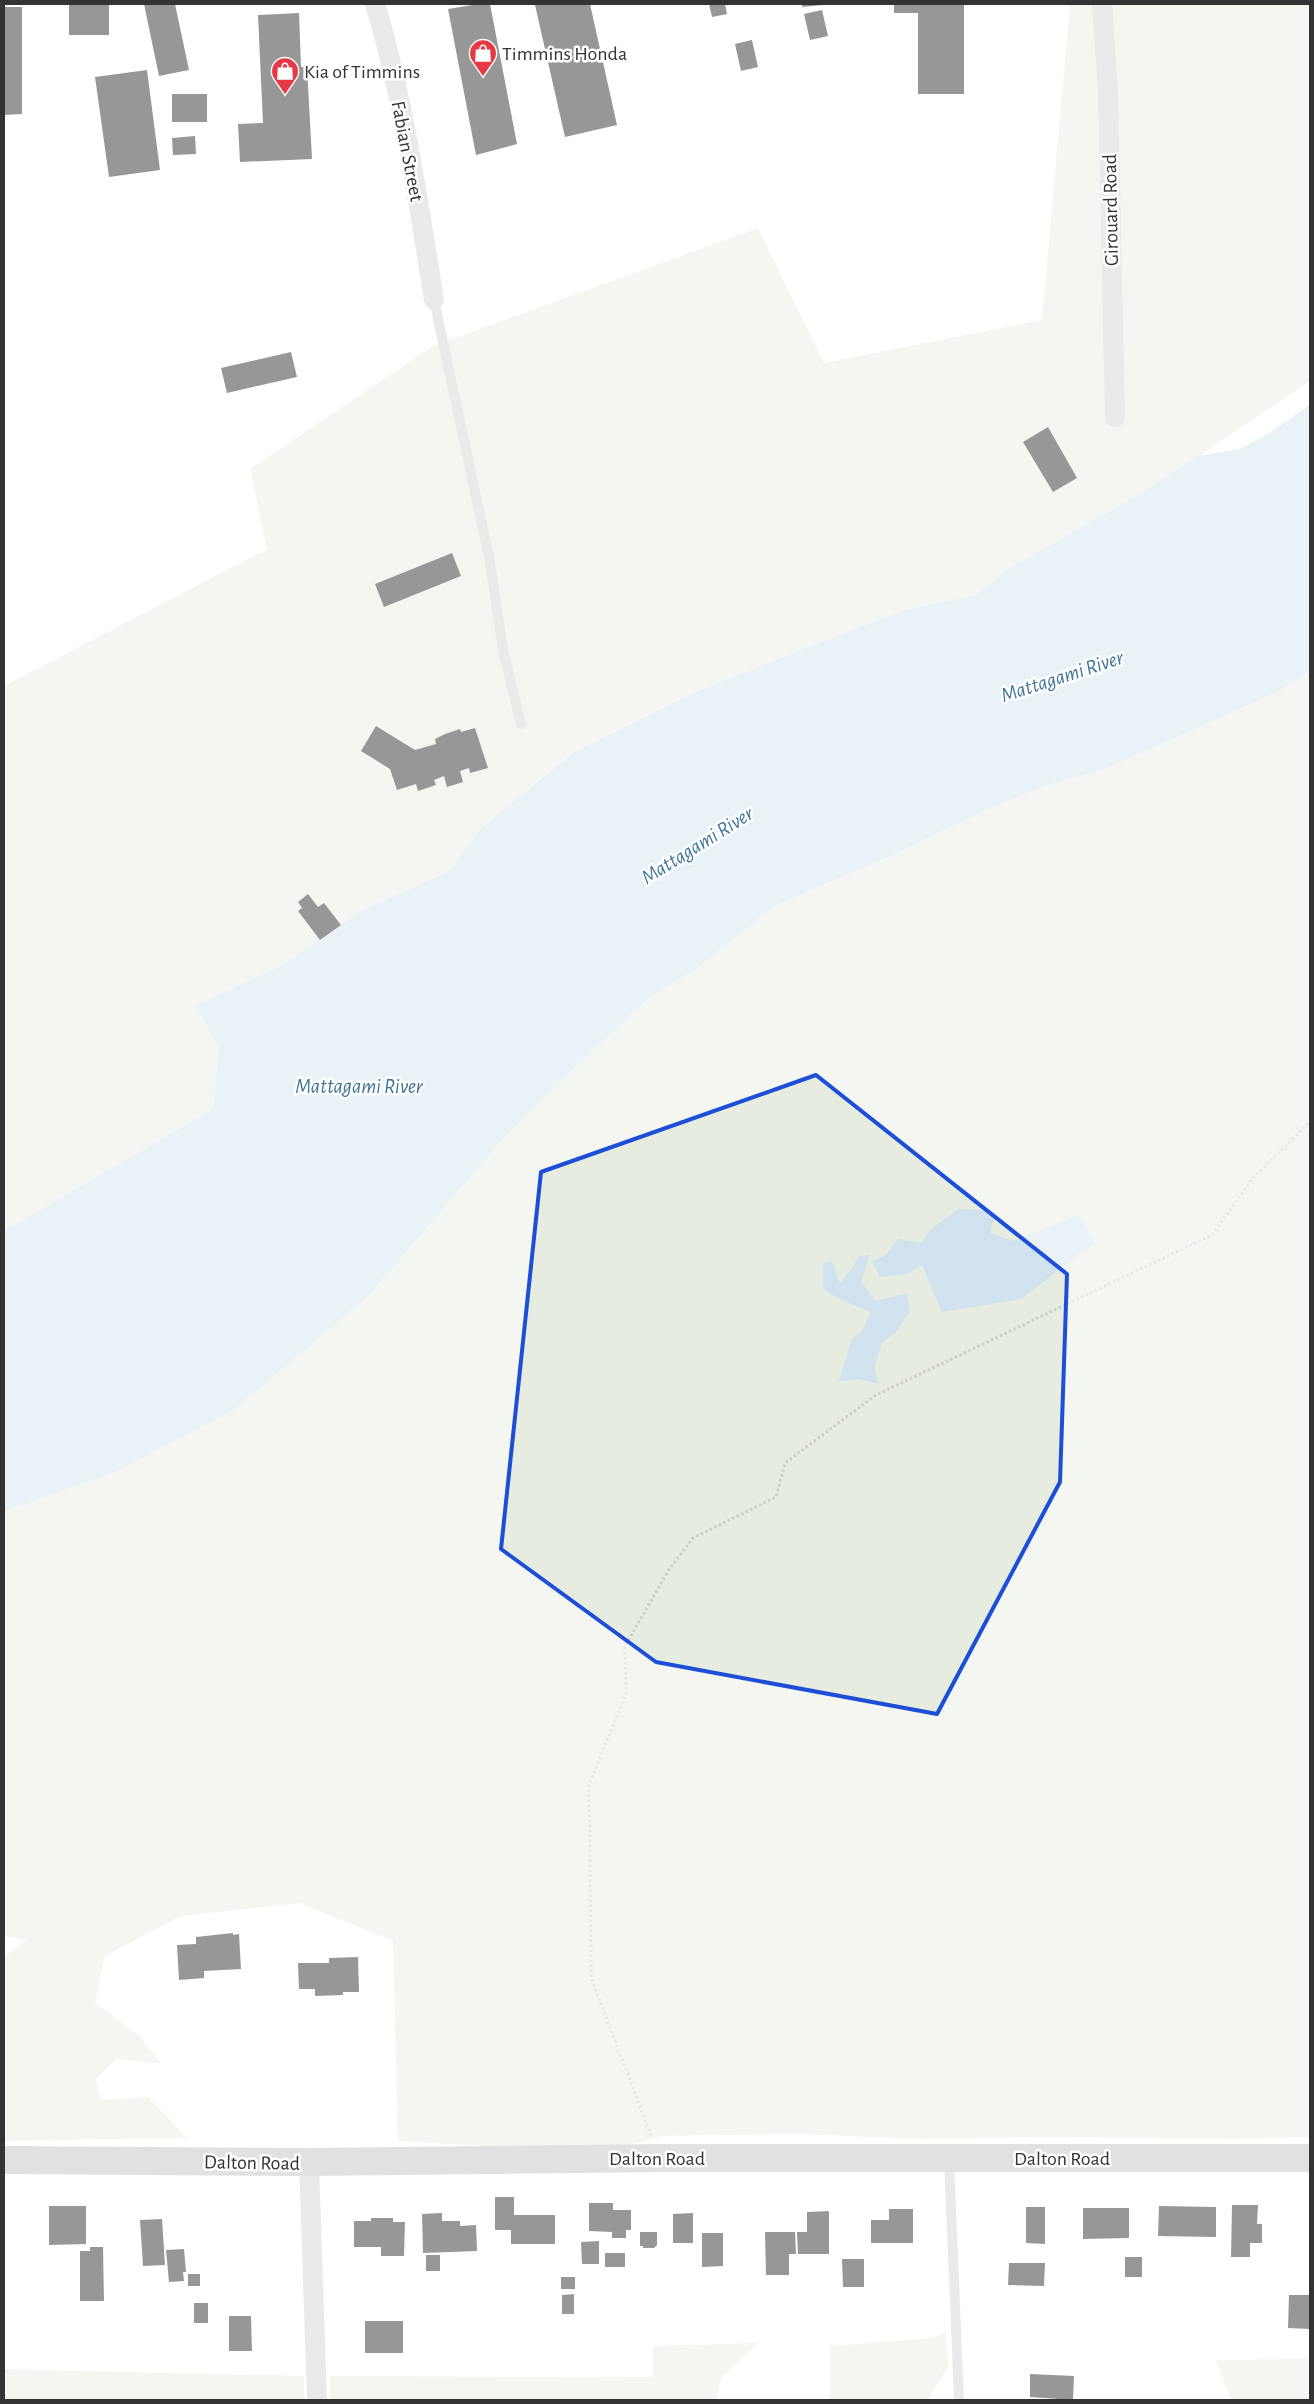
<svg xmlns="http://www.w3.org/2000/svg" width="1314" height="2404" font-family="'Alegreya Sans',sans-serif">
<rect width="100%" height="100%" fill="#fff"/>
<!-- green -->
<path fill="#e6ecdf" d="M1070 4H1310V381L1151 488 1010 568 976 595 905 610 862 626 691 694 572 752 479 830 451 870 359 912 284 964 195 1006 219 1045 213 1109 4 1231V686L267 549 250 469 433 346 758 228 824 363 1042 320Z
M1310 671V2137L1235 2139 1050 2137 920 2139 797 2134 662 2136 601 2153 398 2141 393 1941 299 1903 181 1916 105 1956 95 2003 140 2036 161 2064 116 2059 96 2079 100 2100 148 2097 187 2138 4 2141V1957L26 1940 4 1936V1511L495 1147 598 1045 649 998 695 970 776 905 875 863 991 808 1050 784 1103 770 1280 691Z
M945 2332 949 2365 928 2400H830V2346L932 2338Z
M758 2343 721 2378 716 2400H330V2376L653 2377V2346Z
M1310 2359V2400H1231L1216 2360Z
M4 2369 304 2376V2400H4Z"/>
<!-- water -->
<path fill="#cfe2ee" d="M1310 404V671L1280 691 1103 770 1050 784 991 808 875 863 776 905 695 970 649 998 598 1045 495 1147 367 1297 233 1410 115 1472 4 1511V1231L213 1109 219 1046 195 1006 284 964 359 912 451 870 479 830 573 752 691 694 862 626 905 610 976 595 1010 568 1138 495 1198 456 1239 449 1270 433Z
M959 1209 983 1210 994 1219 990 1233 1013 1241 1079 1215 1094 1243 1021 1299 942 1312 922 1265 907 1274 880 1277 872 1261 886 1255 898 1239 922 1243 931 1229Z
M870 1255 861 1282 876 1301 907 1293 910 1311 897 1331 882 1343 874 1368 879 1384 859 1379 839 1381 852 1340 862 1331 871 1312 839 1299 823 1289V1264L832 1261 840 1284 860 1256Z"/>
<!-- building -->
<path fill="#1a1a1a" d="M69 4H109V35H69Z
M144 4H175L189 70 159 76Z
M478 4H490L517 144 476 155 448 9Z
M539 4H590L617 125 565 137 535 5Z
M709 4H725L727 14 712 17Z
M802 4H823V5L802 7Z
M894 4H964V94H918V13H894Z
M4 7H22V114L4 115Z
M822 10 828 36 810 40 804 14Z
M299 13 301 67H307L312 159 240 162 238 124 263 123 258 15Z
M752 40 758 67 741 71 735 44Z
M147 70 160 170 109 177 95 77Z
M172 94H207V122H172Z
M195 136 196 154 173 155 172 138Z
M291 352 297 377 227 393 221 368Z
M1048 427 1077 478 1053 492 1023 442Z
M452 553 461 576 384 607 375 584Z
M376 726 415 750 436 744 435 739 445 734 460 729 461 732 475 728 488 768 470 773 469 768 460 771 463 782 447 787 444 776 434 780 436 785 418 791 416 784 397 790 390 769 361 751Z
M308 894 318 907 324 903 341 925 320 940 298 911 302 908 298 902Z
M233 1933V1935L239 1934 241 1969 204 1971V1978L179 1980 177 1945 196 1944V1937Z
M358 1957 359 1992H343V1995L315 1996V1989H299L298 1963H329V1958Z
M495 2197H514V2215H555V2244H511V2230H495Z
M589 2203H613V2210H631V2230H626V2238H612V2232L589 2231Z
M1232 2205H1258L1257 2224H1262V2243H1250V2257H1231Z
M49 2206H86V2244L49 2245Z
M1159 2206 1216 2207V2237L1158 2236Z
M1026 2207H1045V2244L1026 2243Z
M1083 2208H1129V2238L1083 2239Z
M889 2209H913V2243H871V2220H889Z
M829 2211V2254H798L797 2232H807V2212Z
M442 2213V2221H460V2226L476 2225 477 2251 423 2253 422 2214Z
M693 2213V2243H673V2214Z
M371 2218H393V2222H405L404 2256H381V2247H354V2221H371Z
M162 2219 165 2265 143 2266 140 2220Z
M640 2232H657V2245L654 2248H643V2246H640Z
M765 2232H795L796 2254H789V2275H766Z
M702 2233H723V2266L702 2267Z
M599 2241V2264H582L581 2242Z
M90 2247H103L104 2301H80V2251H90Z
M184 2249 186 2272H183L184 2281 169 2282 166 2250Z
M605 2253H625V2267H605Z
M426 2255H440V2271H426Z
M1125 2257H1142V2277H1125Z
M842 2259H864V2287H843Z
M1009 2263H1045L1044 2286 1008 2285Z
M188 2274H200V2286H188Z
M561 2277H575V2289H561Z
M574 2294V2314H562V2295Z
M1289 2295H1310V2329L1288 2328Z
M194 2303H208V2323H194Z
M229 2316H251L252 2351H229Z
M365 2321H403V2353H365Z
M1030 2374 1074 2376 1073 2400 1030 2397Z"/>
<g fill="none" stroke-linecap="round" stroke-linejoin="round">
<!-- path -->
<path stroke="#cdcdcd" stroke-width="3" stroke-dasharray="2.5 2.5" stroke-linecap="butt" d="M651 2136 591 1977 590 1826 588 1787 626 1694 625 1646 668 1571 693 1538 776 1497 785 1463 876 1395 1212 1235 1253 1178 1310 1122"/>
<!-- lane -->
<path stroke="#d0d0d0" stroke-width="10" d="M434 300 490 562 503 650 521 724
M949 2159 959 2400"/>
<!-- street -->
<path stroke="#d0d0d0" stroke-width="20" d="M375 4C404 100 418 201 434 300
M1102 4 1108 91 1115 417
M309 2162 317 2400"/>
<!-- secondary -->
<path stroke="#bdbdbd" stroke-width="28" d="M4 2160 309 2162 659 2158H1310"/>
</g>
<!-- marked area -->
<path d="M0 0H1314V2404H0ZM816 1075 1067 1274 1060 1482 937 1714 656 1662 501 1549 541 1172Z" fill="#fff" fill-opacity=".55" fill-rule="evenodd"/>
<path fill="none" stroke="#1d4ed8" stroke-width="4" stroke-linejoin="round" d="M816 1075 1067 1274 1060 1482 937 1714 656 1662 501 1549 541 1172Z"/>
<!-- icons -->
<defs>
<g id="shop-pin" transform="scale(1.4375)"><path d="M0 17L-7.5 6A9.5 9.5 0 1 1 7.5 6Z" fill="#e63946" stroke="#fff"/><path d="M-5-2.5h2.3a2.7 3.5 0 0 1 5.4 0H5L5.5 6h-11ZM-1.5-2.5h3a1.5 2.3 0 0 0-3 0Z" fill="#fff"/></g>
</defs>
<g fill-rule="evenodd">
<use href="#shop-pin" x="483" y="53"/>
<use href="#shop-pin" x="285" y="71"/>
</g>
<g text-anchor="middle" stroke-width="5" stroke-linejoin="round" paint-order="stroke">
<!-- poi labels -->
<g font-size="20" fill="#333" stroke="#fff" text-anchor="start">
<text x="502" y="60">Timmins Honda</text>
<text x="304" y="78">Kia of Timmins</text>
</g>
<!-- street labels -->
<g font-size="20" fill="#333" stroke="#fff">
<text transform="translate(408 151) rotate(79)" y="7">Fabian Street</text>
<text transform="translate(1110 210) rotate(-91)" y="7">Girouard Road</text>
<text x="657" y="2165">Dalton Road</text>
<text x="1062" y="2165">Dalton Road</text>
<text transform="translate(252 2162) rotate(1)" y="7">Dalton Road</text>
</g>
<!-- water labels -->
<g font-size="21" font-style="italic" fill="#3f7597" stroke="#fff">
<text transform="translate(1062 676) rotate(-18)" y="7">Mattagami River</text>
<text transform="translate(697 845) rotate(-32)" y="7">Mattagami River</text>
<text x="359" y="1093">Mattagami River</text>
</g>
</g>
<!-- border -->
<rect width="1314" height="2404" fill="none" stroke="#333333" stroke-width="10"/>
</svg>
